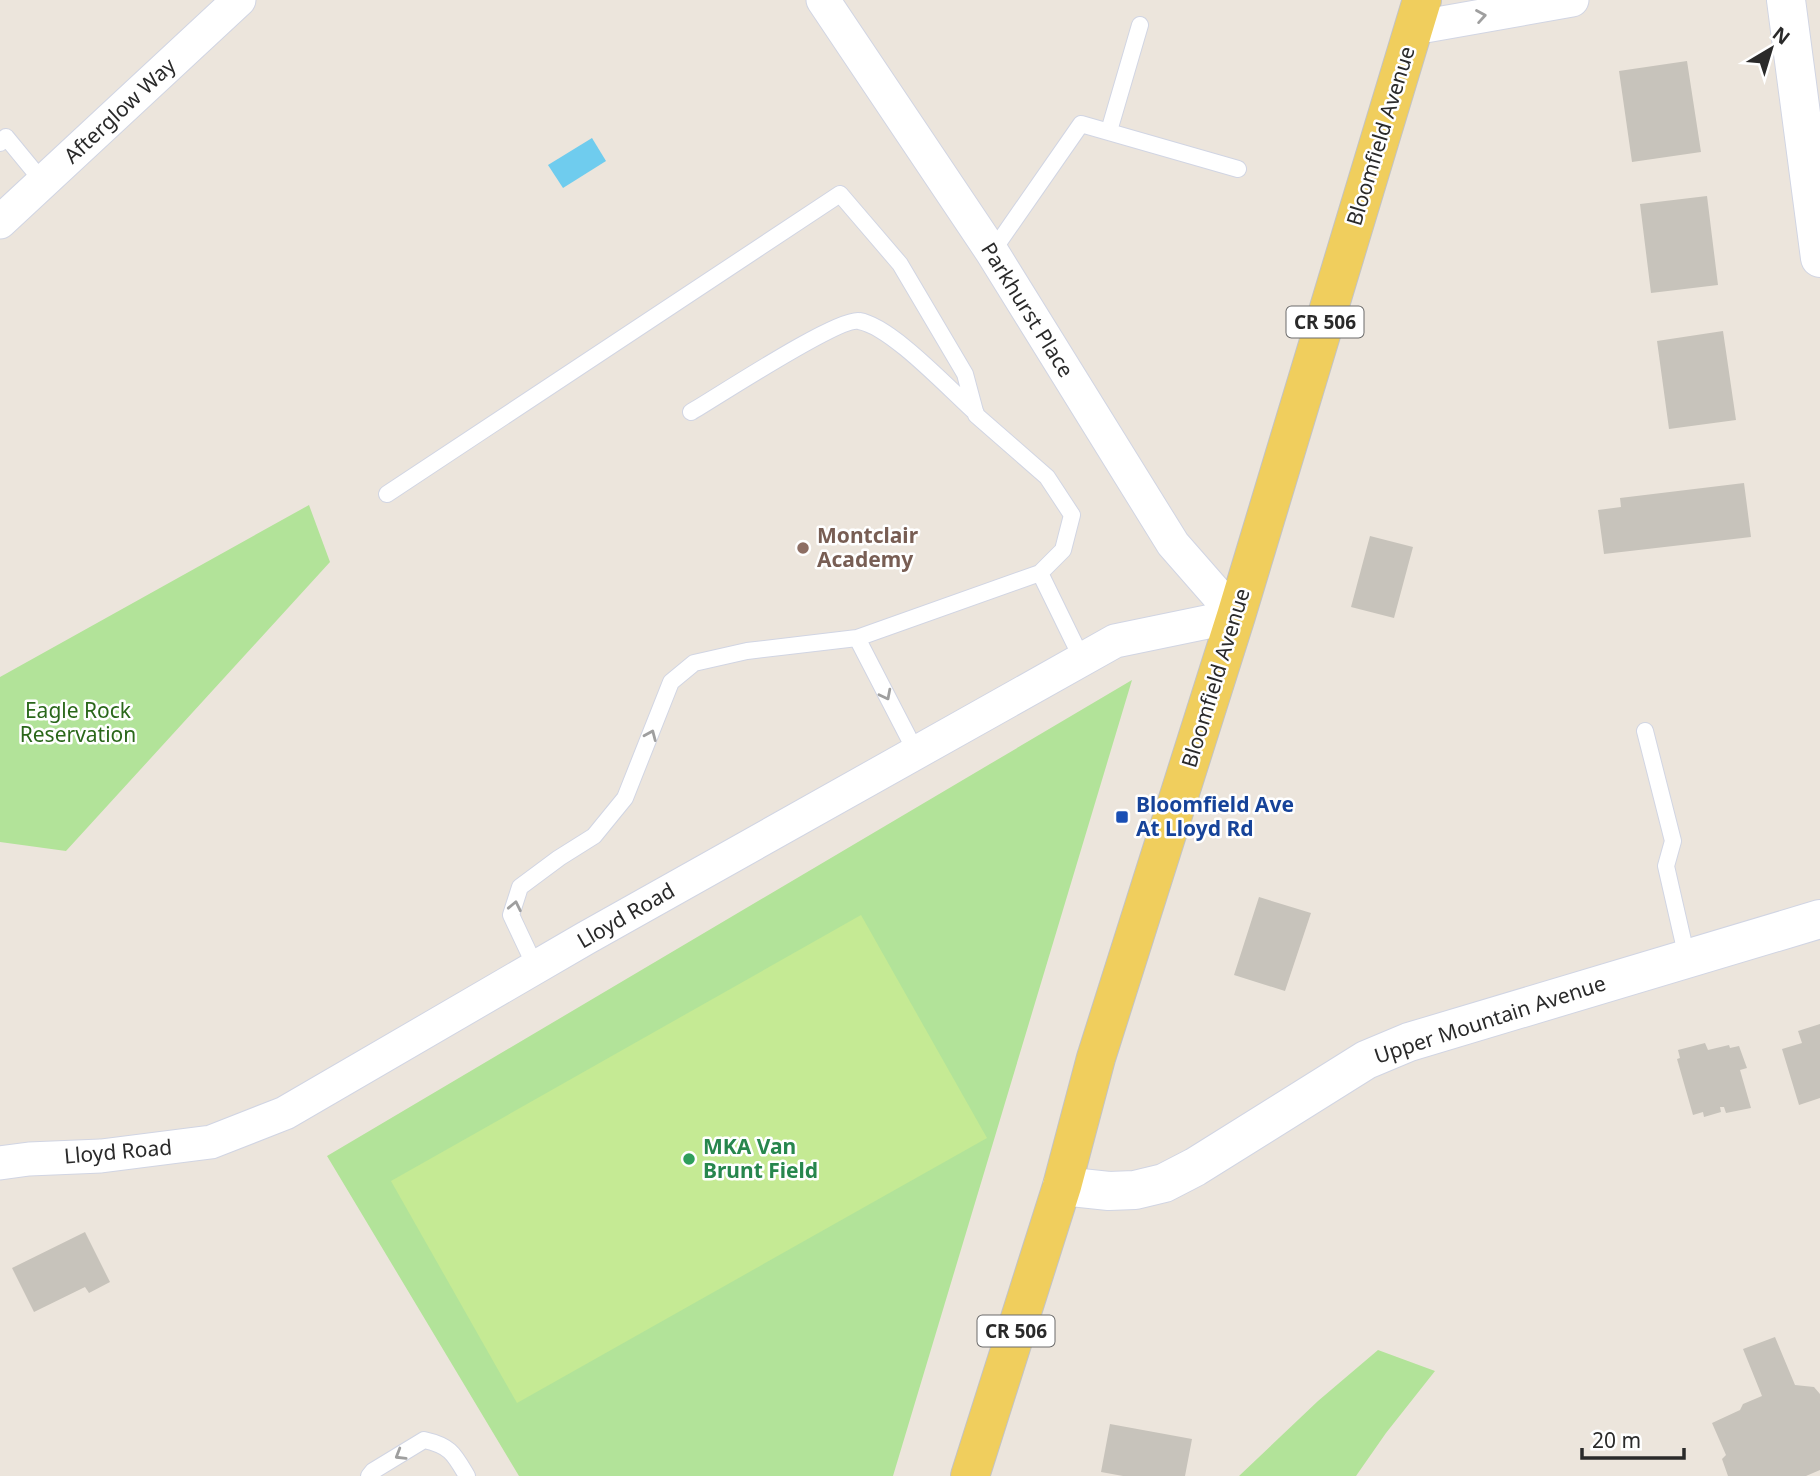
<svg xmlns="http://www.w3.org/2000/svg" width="1820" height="1476" font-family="'Noto Sans',sans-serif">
<rect width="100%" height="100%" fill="#ece5dc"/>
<!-- green -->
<path fill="#b2e399" d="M309 505 330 562 66 851 0 842V677Z
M1132 680 893 1476H519L327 1156Z
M1378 1350 1435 1371 1386 1433 1356 1476H1239L1318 1401Z"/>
<!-- pitch -->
<path fill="#c5ea94" d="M861 915 987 1138 517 1403 391 1181Z"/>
<!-- water -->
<path fill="#6fccee" d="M592 138 606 161 563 188 548 165Z"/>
<!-- building -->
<path fill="#c7c3bb" d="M1687 61 1701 152 1632 162 1619 71Z
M1707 196 1718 285 1651 293 1640 204Z
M1723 331 1736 420 1669 429 1657 341Z
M1744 483 1751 537 1604 554 1598 510 1621 507 1620 498Z
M1370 536 1413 547 1394 618 1351 607Z
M1259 897 1311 913 1285 991 1234 975Z
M1820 1024V1098L1799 1105 1782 1049 1802 1043 1798 1031Z
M1705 1043 1708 1050 1729 1045 1730 1048 1739 1046 1747 1068 1740 1070 1751 1108 1726 1113 1724 1107H1720L1721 1112 1704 1117 1703 1112 1693 1115 1677 1059 1680 1058 1678 1050Z
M85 1232 110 1282 89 1293 85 1287 34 1312 12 1268Z
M1775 1337 1795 1385 1814 1387 1820 1394V1470L1806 1476H1728L1722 1459 1726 1455 1712 1423 1740 1410 1743 1404 1762 1396 1743 1349Z
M1110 1424 1192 1439 1185 1476H1123L1101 1472Z"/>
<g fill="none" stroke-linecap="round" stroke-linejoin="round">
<!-- service casing -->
<g stroke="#d1d5e3" stroke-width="18">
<path id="service" d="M1109 131 1140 25
M0 143 6 137 43 182
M992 252 1081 124 1238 169
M691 412C717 397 838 317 859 321 891 326 950 390 976 413
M387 494 840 194 900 264 965 374 976 415 1047 477 1072 515 1063 550 1040 573 857 638 747 651 694 663 671 682 625 798 594 836 559 858 520 887 511 915 536 968
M1040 573 1082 659
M857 638 916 752
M1645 731 1673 841 1666 866 1687 958
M369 1476 373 1471 424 1440C451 1446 454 1454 467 1476"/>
</g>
<!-- minor casing -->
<g stroke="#d1d5e3" stroke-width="35">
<path id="minor" d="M1414 28 1572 0
M0 222 239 0
M0 1163 29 1159 101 1156 211 1142 285 1113 586 938 1115 641 1236 616 1173 544 992 252 823 0"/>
</g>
<!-- tertiary casing -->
<g stroke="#d1d5e3" stroke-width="40">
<path id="tertiary" d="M1786 0 1820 258
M1062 1186 1109 1191 1135 1190 1164 1183 1195 1167 1366 1060 1409 1042 1820 919"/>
</g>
<!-- primary casing -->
<g stroke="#c3c3c3" stroke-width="40">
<path id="primary" d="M970 1476 1062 1186 1096 1058 1236 616 1422 0"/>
</g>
<!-- service -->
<use href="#service" stroke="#fff" stroke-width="16"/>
<!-- minor -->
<use href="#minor" stroke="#fff" stroke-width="33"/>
<!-- tertiary -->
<use href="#tertiary" stroke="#fff" stroke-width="38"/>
<!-- primary -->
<use href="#primary" stroke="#f0ce5d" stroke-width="38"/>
</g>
<!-- one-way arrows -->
<defs><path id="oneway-chevron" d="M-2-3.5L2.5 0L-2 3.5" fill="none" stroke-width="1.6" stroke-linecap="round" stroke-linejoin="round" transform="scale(1.75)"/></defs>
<g stroke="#9f9f9f">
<use href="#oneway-chevron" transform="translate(1481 16) rotate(-10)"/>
<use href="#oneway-chevron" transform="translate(886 695) rotate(63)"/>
<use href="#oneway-chevron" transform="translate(651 735) rotate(-67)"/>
<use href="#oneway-chevron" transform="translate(515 906) rotate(-78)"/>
<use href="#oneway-chevron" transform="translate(400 1455) rotate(149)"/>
</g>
<!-- markers -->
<circle fill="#8d6e63" stroke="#fff" stroke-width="2.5" cx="803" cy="548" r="7"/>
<rect fill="#1a4fb4" stroke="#fff" stroke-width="2.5" x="1115" y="810" width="14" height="14" rx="3.5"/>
<circle fill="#2e9e5b" stroke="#fff" stroke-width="2.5" cx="689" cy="1159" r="7"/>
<g text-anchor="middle" stroke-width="5" stroke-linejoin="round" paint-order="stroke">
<!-- shield labels -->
<g fill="#fff" stroke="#6a6a6a" stroke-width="2">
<rect x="1286.5" y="306.5" width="77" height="31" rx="5"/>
<rect x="977.5" y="1315.5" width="77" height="31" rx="5"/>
</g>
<g font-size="19" font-weight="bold" fill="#2a2a2a">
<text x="1325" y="329">CR 506</text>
<text x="1016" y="1338">CR 506</text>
</g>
<!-- street labels -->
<g font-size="21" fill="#2a2a2a" stroke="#fff">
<text transform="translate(120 111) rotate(-43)" y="7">Afterglow Way</text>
<text transform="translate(1381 136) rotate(-73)" y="7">Bloomfield Avenue</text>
<text transform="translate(1027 310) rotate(58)" y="7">Parkhurst Place</text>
<text transform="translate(1216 678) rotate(-73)" y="7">Bloomfield Avenue</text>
<text transform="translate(626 916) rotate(-30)" y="7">Lloyd Road</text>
<text transform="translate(1490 1020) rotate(-18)" y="7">Upper Mountain Avenue</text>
<text transform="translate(118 1152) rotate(-5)" y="7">Lloyd Road</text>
</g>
<!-- education labels -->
<g font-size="21" font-weight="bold" fill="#785e54" stroke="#fff" text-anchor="start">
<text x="817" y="543">Montclair<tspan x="817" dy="24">Academy</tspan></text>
</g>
<!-- park labels -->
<g font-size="21" fill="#2a671a" stroke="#fff">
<text x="78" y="718">Eagle Rock<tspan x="78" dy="24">Reservation</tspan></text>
</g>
<!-- transit labels -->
<g font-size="21" font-weight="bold" fill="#164399" stroke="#fff" text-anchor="start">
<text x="1136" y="812">Bloomfield Ave<tspan x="1136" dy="24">At Lloyd Rd</tspan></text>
</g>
<!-- leisure labels -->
<g font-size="21" font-weight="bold" fill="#27864d" stroke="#fff" text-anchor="start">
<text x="703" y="1154">MKA Van<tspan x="703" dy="24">Brunt Field</tspan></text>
</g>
</g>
<!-- north arrow -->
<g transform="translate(1771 49) rotate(38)" stroke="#ffffff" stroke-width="5" paint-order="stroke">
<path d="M0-5L12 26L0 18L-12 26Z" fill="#2a2a2a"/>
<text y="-10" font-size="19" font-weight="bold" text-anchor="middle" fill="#2a2a2a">N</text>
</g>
<!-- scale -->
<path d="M1582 1448v10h102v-10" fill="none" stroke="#2a2a2a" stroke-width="3.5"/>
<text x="1592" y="1448" font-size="21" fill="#2a2a2a" stroke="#ffffff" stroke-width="5" paint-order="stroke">20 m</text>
</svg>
